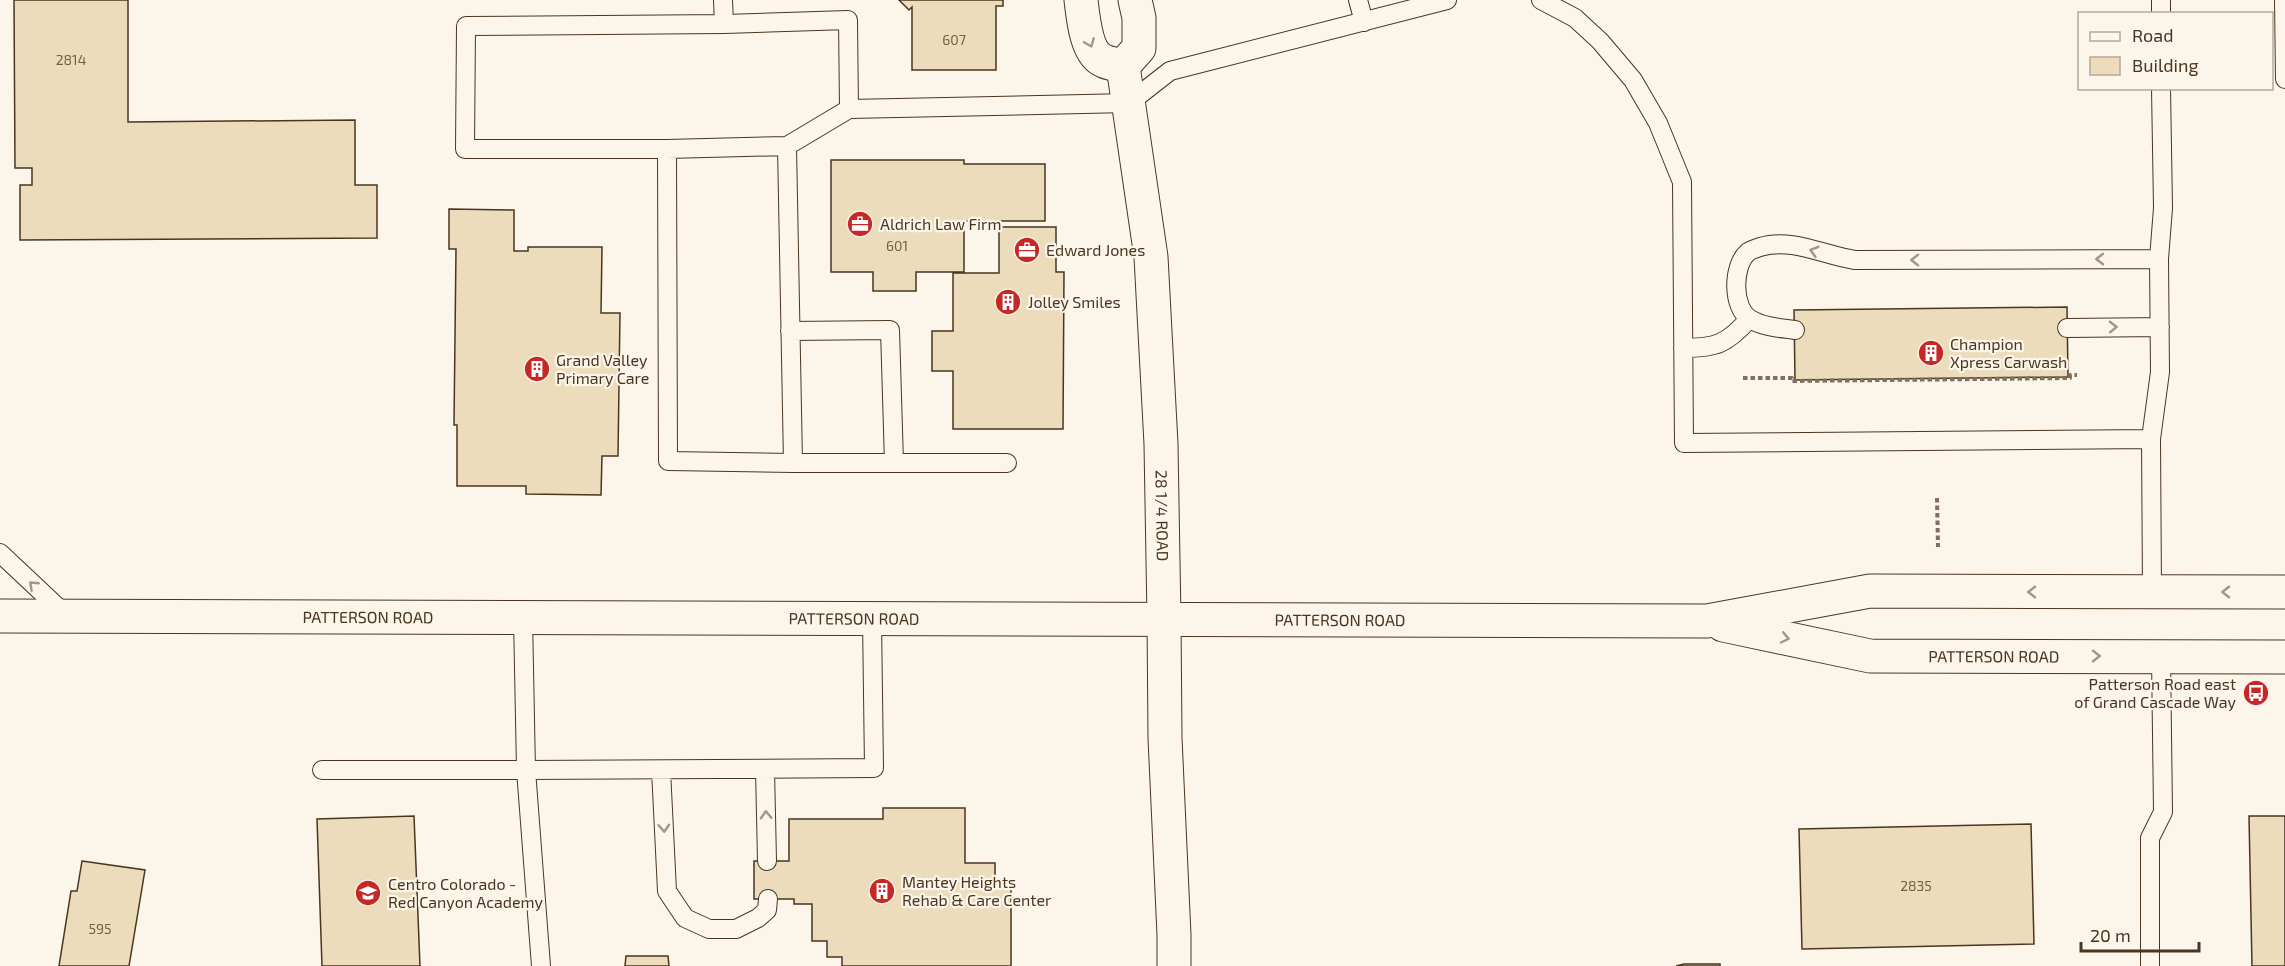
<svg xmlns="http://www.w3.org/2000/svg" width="2285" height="966" font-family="'Exo 2',sans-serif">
<rect width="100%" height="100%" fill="#fbf6e9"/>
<!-- building -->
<path fill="#ecdcbc" stroke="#4a3520" stroke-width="1.5" d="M14 0H128V122L355 120V185H377V238L20 240V185H32V168H15Z
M899 0H1003V6H996V70H912V7L909 10Z
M831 160H964V164H1045V221H964V272H916V291H873V272H831Z
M449 209 514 210V251H528V247H602L601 313H620L618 456H602L601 495 526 494V486H457V425H454L456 249H449Z
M999 227H1056V272H1064L1063 429H953V371H932V331H953V273H999Z
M2067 307 2068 377 1795 380 1794 310Z
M883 808H965V863H995V882H1011V966H842V957H827V941H812V904H794V899H754V861H789V819H883Z
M414 816 420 966H322L317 819Z
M2249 816H2285V966H2252Z
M2031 824 2034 944 1802 949 1799 829Z
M82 861 145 870 129 966H59L71 891H77Z
M626 956H668L669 966H625Z
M1684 964H1720V966H1676Z"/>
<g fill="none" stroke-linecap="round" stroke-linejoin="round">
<!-- service casing -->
<g stroke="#4a3520" stroke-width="20">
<path id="service" d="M723 0 724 24 466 26 465 149H667L668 461 793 463 787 146 849 109 1129 103 1170 71 1447 0
M1358 0 1364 22
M1541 0 1575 18 1600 41 1633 80 1658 123 1682 182 1684 443 2151 439
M2161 0V14
M2284 0 2285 79
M724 24 848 20 849 109
M667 149 787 146
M2067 328 2160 327
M1795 330C1780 328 1763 327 1750 319 1732 308 1732 266 1748 252 1751 250 1757 248 1760 247 1792 237 1825 256 1855 260L2159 259
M790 331 890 330 894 463H793
M1683 348C1716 348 1727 344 1749 319
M894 463H1007
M0 553 67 616
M2152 592 2151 439 2160 372 2159 259 2163 208 2161 88
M523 617 526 770 874 768 872 619
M765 769 767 861
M322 770H526L541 966
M661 770 667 891 685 918 709 929H736L758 918 767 910 768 899
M2150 966V838L2163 812 2161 656"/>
</g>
<!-- tertiary casing -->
<g stroke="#4a3520" stroke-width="35">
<g id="tertiary">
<path d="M1081 0C1083 17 1086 54 1104 61 1110 64 1117 64 1123 66"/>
<path id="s1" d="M1123 66 1151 257 1161 444 1164 619"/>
<path d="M1123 66 1139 48V18L1135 0"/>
</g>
</g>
<!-- secondary casing -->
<g stroke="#4a3520" stroke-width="35">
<path id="secondary" d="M1164 619 1165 738 1174 935V966"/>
</g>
<!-- primary casing -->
<g stroke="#4a3520" stroke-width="35">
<g id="primary">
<path id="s2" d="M0 616 1707 621 1870 591 2285 592"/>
<path id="s3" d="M1723 625 1870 656 2285 657"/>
</g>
</g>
<!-- path -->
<path stroke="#7f6f5c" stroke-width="4" stroke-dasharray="4.5 3" stroke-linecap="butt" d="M1743 378H1792V381L2070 378V375H2077
M1937 498 1938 547"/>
<!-- service -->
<use href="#service" stroke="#fbf6e9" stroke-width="18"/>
<!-- tertiary -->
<use href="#tertiary" stroke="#fbf6e9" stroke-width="33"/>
<!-- secondary -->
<use href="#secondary" stroke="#fbf6e9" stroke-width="33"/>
<!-- primary -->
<use href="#primary" stroke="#fbf6e9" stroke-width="33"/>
</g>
<!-- one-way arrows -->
<defs><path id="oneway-chevron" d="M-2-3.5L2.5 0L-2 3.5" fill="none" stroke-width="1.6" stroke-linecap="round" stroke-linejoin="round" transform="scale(1.5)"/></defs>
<g stroke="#a29684">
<use href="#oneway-chevron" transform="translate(1090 43) rotate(67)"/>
<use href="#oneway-chevron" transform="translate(1814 251) rotate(-164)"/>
<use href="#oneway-chevron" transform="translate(2100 259) rotate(180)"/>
<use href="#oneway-chevron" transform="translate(1915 260) rotate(180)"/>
<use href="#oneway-chevron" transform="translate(2113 327) rotate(-1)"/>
<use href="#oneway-chevron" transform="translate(33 585) rotate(-137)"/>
<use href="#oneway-chevron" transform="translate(2032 592) rotate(-180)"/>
<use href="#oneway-chevron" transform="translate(2226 592) rotate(180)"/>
<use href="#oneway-chevron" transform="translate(1785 638) rotate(12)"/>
<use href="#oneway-chevron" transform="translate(2096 656)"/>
<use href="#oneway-chevron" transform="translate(766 815) rotate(-92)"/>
<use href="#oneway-chevron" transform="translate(664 828) rotate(87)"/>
</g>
<!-- icons -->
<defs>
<g id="office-disc" transform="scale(1.35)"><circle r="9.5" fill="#c62828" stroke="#fbf6e9"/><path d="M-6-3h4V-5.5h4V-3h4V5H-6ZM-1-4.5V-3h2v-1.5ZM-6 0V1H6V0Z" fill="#fff"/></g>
<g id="building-disc" transform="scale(1.35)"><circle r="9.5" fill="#c62828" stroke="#fbf6e9"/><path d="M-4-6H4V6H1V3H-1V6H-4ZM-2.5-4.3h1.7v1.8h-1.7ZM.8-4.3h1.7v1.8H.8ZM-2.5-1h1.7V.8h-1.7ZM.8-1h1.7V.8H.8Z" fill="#fff"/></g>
<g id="bus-disc" transform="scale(1.35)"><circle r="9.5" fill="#c62828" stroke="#fbf6e9"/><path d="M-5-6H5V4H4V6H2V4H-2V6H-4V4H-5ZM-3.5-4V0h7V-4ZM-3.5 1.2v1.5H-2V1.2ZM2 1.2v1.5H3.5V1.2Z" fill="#fff"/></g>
<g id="school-disc" transform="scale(1.35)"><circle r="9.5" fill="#c62828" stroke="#fbf6e9"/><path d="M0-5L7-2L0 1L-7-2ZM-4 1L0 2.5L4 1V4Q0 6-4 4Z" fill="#fff"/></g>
</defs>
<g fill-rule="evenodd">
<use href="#office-disc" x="860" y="224"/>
<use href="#office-disc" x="1027" y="250"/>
<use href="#building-disc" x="1008" y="302"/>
<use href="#building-disc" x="1931" y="353"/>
<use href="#building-disc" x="537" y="369"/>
<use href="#bus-disc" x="2256" y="693"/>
<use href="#building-disc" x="882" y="891"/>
<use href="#school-disc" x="368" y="893"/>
</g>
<g text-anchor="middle" stroke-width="4.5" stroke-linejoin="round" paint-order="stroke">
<!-- number labels -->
<g font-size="14" fill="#725f47">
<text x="954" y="45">607</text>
<text x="71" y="65">2814</text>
<text x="897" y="251">601</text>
<text x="1916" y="891">2835</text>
<text x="100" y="934">595</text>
</g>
<!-- poi labels -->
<g font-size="16" fill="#4a3520" stroke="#fbf6e9" text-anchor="start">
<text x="880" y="230">Aldrich Law Firm</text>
<text x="1046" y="256">Edward Jones</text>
<text x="1028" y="308">Jolley Smiles</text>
<text x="1950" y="350">Champion<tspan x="1950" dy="18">Xpress Carwash</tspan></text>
<text x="556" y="366">Grand Valley<tspan x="556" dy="18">Primary Care</tspan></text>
<text x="2236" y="690" text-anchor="end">Patterson Road east<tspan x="2236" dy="18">of Grand Cascade Way</tspan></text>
<text x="902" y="888">Mantey Heights<tspan x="902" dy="18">Rehab &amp; Care Center</tspan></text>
<text x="388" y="890">Centro Colorado -<tspan x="388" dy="18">Red Canyon Academy</tspan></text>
</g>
<!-- street labels -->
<g font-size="16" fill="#4a3520" stroke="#fbf6e9">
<text dy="6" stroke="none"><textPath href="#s1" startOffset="452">28 1/4 ROAD</textPath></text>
<text dy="6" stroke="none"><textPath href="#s2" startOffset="368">PATTERSON ROAD</textPath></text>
<text dy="6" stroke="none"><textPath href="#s2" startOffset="854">PATTERSON ROAD</textPath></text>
<text dy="6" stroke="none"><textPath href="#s2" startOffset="1340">PATTERSON ROAD</textPath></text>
<text dy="6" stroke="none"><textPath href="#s3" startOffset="274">PATTERSON ROAD</textPath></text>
</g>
</g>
<!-- legend -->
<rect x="2078" y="12" width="195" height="78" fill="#fbf6e9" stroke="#b4a999" stroke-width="1.5"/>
<rect x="2090" y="32" width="30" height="9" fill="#fbf6e9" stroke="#b4a999" stroke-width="1.5"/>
<text x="2132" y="42" font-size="18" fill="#4a3520">Road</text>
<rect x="2090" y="57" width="30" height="18" fill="#ecdcbc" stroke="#b4a999" stroke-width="1.5"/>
<text x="2132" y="72" font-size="18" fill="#4a3520">Building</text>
<!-- scale -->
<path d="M2081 942v9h118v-9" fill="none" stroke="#4a3520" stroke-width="3"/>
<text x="2090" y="942" font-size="18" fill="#4a3520" stroke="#fbf6e9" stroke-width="4.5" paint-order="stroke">20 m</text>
</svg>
